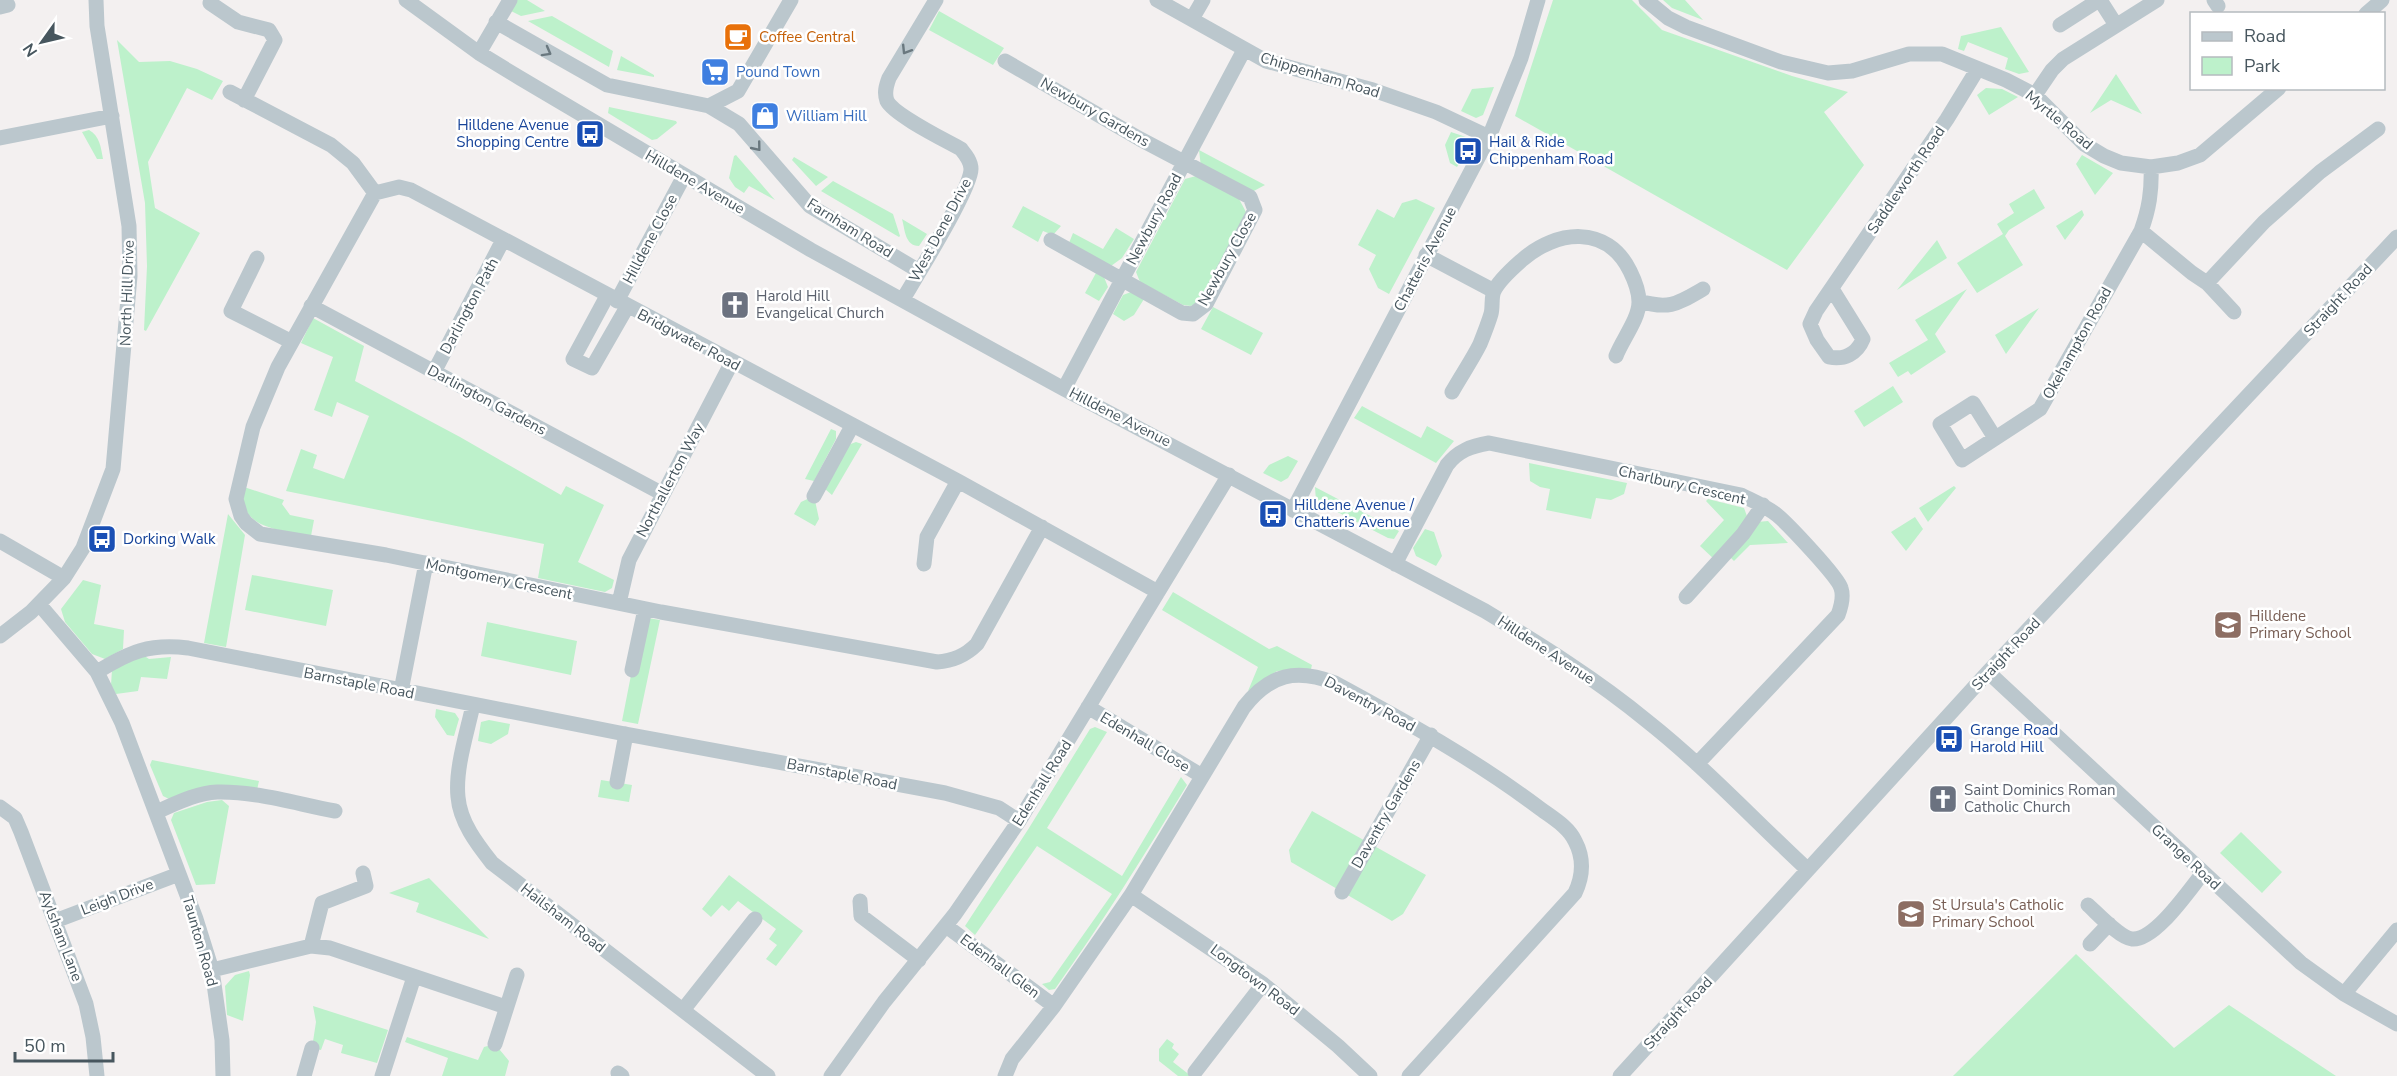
<svg xmlns="http://www.w3.org/2000/svg" width="2397" height="1076" font-family="'Nunito Sans',sans-serif">
<rect width="100%" height="100%" fill="#f3f0f0"/>
<!-- green -->
<path fill="#bdf1cb" d="M517 0H527L545 11 521 16 511 11Z
M1553 0H1632L1662 30 1792 76 1848 92 1824 112 1864 165 1787 270 1515 116Z
M1663 0H1685L1703 20 1672 8Z
M939 11 1004 48 993 65 929 30Z
M552 16 613 51 609 67 528 21Z
M2001 27 2029 72 2019 74 2005 69 2008 58 1968 42 1964 51 1958 49 1961 36Z
M117 40 139 62 170 61 197 69 223 81 212 100 187 88 148 162 155 208 200 233 146 331 144 330 147 266 145 203Z
M621 56 654 75V77L617 70Z
M2116 74 2142 114 2111 100 2090 113Z
M1494 87 1483 115 1476 118 1461 111 1472 89Z
M1986 88 2002 89 2018 97 1989 115 1977 95Z
M609 107 676 121 677 123 657 139 652 140 608 113Z
M89 130C100 136 101 148 103 159H97L82 132Z
M1451 132 1466 137 1469 146 1457 167 1450 163 1445 145Z
M1199 150 1265 185 1250 193 1201 167Z
M736 155 775 200 749 186 744 193 735 187 729 178 734 156Z
M2082 155 2113 173 2095 195 2076 164Z
M794 157 828 177 816 186 792 160Z
M1196 176 1239 199 1246 212 1201 300 1191 306 1183 305 1140 282 1136 272 1185 179Z
M833 181 893 214 900 236 899 237 821 191Z
M2034 189 2045 208 2009 230 2005 236 2023 265 1977 293 1957 263 2003 234 1997 224 2014 213 2009 204Z
M1416 199 1435 208 1389 294 1378 288 1369 269 1376 255 1358 245 1377 209 1394 218 1402 203Z
M1023 206 1061 226 1053 235 1043 231 1038 242 1012 227Z
M2082 210 2084 215 2065 240 2056 226Z
M902 219 927 234 919 246C905 246 905 230 902 219Z
M1116 228 1134 239 1122 258 1111 266 1069 243 1073 233 1103 249Z
M1937 240 1947 258 1897 290Z
M1096 273 1104 277 1108 287 1099 301 1085 293Z
M1967 289 1935 334 1946 352 1911 375 1908 371 1898 377 1889 363 1928 340 1915 320Z
M1131 292 1144 299 1134 315 1124 321 1113 314 1123 295Z
M1213 307 1263 333 1251 355 1201 329Z
M2039 308 2006 354 1995 335Z
M313 318 364 346 355 381 460 437 561 495 566 486 604 505 578 562 614 580 612 588 605 592 538 578 544 544 286 491 301 449 317 455 313 468 344 479 369 416 337 402 332 417 314 410 333 357 301 343Z
M1893 386 1903 402 1864 427 1854 411Z
M1362 406 1421 438 1427 426 1454 441 1436 463 1354 418Z
M831 429 836 431V439L814 481 805 479Z
M856 442 862 444 832 495 825 489 848 445Z
M1288 456 1298 461 1288 478 1281 482 1263 473 1269 465Z
M1529 463 1627 483 1624 494 1611 500 1596 498 1591 519 1546 510 1550 489 1540 487 1530 481Z
M1954 486 1956 488 1928 522 1919 508Z
M244 487 284 500 282 504 290 515 314 520 311 536C282 530 235 529 244 487Z
M1315 487 1399 531 1394 539 1388 538 1316 501Z
M814 496 819 519 815 526 794 514 801 502Z
M1708 499 1744 508 1748 519 1715 560 1700 546 1724 520 1706 501Z
M228 514 245 535 226 647 204 643Z
M1915 517 1923 529 1906 551 1891 532Z
M1768 521 1788 543 1750 545 1734 561 1729 556 1757 522Z
M1425 529 1434 532 1442 556 1436 566 1416 556 1413 548Z
M252 575 333 590 326 626 245 610Z
M83 580 101 585 94 624 124 630 123 649 105 659 92 654 65 622 61 609Z
M1173 592 1269 649 1277 646 1312 665 1311 669 1277 671 1248 691 1258 667 1162 610Z
M648 618 660 620 638 724 622 721 632 670Z
M487 622 577 641 571 675 481 656Z
M143 655 149 659 171 657 167 679 141 677 138 691 116 694 111 685 112 670Z
M436 709 455 713 459 719 454 736 447 735 435 717Z
M489 720 510 724 508 734 491 744 478 741 481 722Z
M1095 727 1107 732 1047 828 1122 876 1181 777 1187 785C1145 854 1102 923 1055 989L1049 990 1042 984 1050 982 1112 894 1037 846 975 935 965 926 1029 828 1090 729Z
M152 760 259 781 257 790 169 799 163 796 150 765Z
M601 780 632 785 629 802 598 797Z
M222 800 229 806 215 884 196 885 171 820 174 813 207 802Z
M1312 811 1426 875 1403 914 1392 921 1291 862 1289 850Z
M2241 832 2282 872 2262 893 2220 853Z
M729 875 803 931 776 966 766 959 777 945 769 939 776 929 738 901 729 911 722 905 711 917 702 909Z
M429 878 489 939 416 912 419 903 389 893Z
M2076 954 2174 1048 2229 1005 2336 1076H1953Z
M249 971 250 975 243 1021 227 1015 225 986 235 975Z
M313 1006 388 1030 377 1063 341 1053 343 1045 325 1039 321 1050 312 1048 316 1022Z
M407 1037 478 1060 484 1047 495 1044 509 1061 505 1076H442L448 1058 405 1042Z
M1167 1039 1174 1044 1172 1048 1179 1054 1173 1062 1191 1076H1178L1159 1061V1049Z"/>
<g fill="none" stroke-linecap="round" stroke-linejoin="round">
<!-- minor -->
<path stroke="#bbc7cd" stroke-width="15" d="M406 0 479 53 520 78 811 250 1064 389 1485 611C1541 645 1596 679 1647 721 1704 766 1754 820 1807 869
M1157 0 1266 61 1373 90 1436 112 1489 137
M1646 0 1668 18 1686 27 1781 62 1828 73 1852 71 1909 54H1942L2006 80 2035 95 2084 144 2104 156 2121 163 2151 167C2152 191 2149 209 2141 231L2192 273 2207 283 2264 222 2320 172 2378 129
M2100 0 2116 25
M2214 0 2218 6
M210 3 238 22 269 30 275 40 244 100
M0 7 8 5
M2366 14 2382 0
M1192 19 1203 0
M496 22 607 85 709 106 739 124 810 206 919 271
M2060 25 2099 0
M479 53 510 0
M1005 61 1140 139 1250 197 1255 210 1206 304 1193 314 1182 313 1051 240
M230 92 331 145 353 163 375 193 399 187 411 190 958 481 1158 592
M2035 95 2052 70 2063 59 2157 0
M709 106 738 91 791 0
M0 138 112 116
M2151 167 2178 163 2200 155 2279 88
M375 193 278 367 253 427 236 499 241 516 246 523 260 534 386 555 661 612 937 662C953 661 965 656 977 644L1042 527
M1426 255 1494 291
M257 258 231 311 292 342
M2207 283 2234 312
M1832 289 1863 339C1857 354 1844 360 1829 357L1817 340 1810 324 1816 311 1947 119 1977 70
M607 296 573 359 592 368 627 307
M903 299C916 277 971 189 971 169 971 161 965 154 961 149 945 140 894 115 887 101 884 93 886 86 889 78L936 0
M617 301 684 176
M1639 301C1669 310 1677 304 1703 289
M311 306 663 494
M434 372 503 240
M1064 389 1244 50
M1452 392C1461 376 1472 360 1480 344 1484 334 1488 324 1491 314 1493 307 1491 297 1494 291 1499 280 1513 268 1522 260 1556 230 1607 224 1630 271 1634 279 1639 292 1639 302 1639 319 1622 340 1616 356
M1995 438 1973 403 1940 424 1962 460 2040 409 2141 231
M814 496 852 426
M1293 510 1489 137 1521 58 1538 0
M0 541 64 578
M924 564 927 537 958 481
M1395 564 1447 465C1458 451 1471 446 1489 443L1741 495C1753 501 1766 506 1777 515 1788 524 1838 577 1841 588 1844 597 1841 607 1838 615L1697 764
M1686 597 1743 534 1763 505
M619 603 629 560 732 362
M39 604 97 672 122 723 196 919 212 970 222 1040 223 1076
M0 636 31 612 64 578 83 548 113 469 130 276 129 226 97 26 96 0
M632 670 645 609
M97 672C129 652 150 643 188 648L620 733 945 793 999 808 1019 821
M1988 672 2301 963 2344 994 2397 1024
M401 691 426 563
M473 705C467 733 455 769 458 797 460 822 477 844 492 863L768 1076
M1088 707 1202 776
M617 782 626 734
M0 807 15 818 21 832 86 1004 93 1037 97 1076
M156 812C175 804 196 793 217 792 256 791 297 804 335 811
M1342 892 1431 735
M1131 895 1263 984 1338 1046 1370 1076
M860 901 861 916 919 960
M2088 905C2098 914 2120 938 2132 939 2155 941 2189 890 2203 873
M55 921 179 874
M946 926 1054 1006
M2090 944 2109 924
M311 946 322 903 366 886 363 873
M212 970 311 946 330 948 506 1007
M2344 994 2397 930
M683 1010 755 919
M495 1044 517 975
M1195 1072 1263 984
M618 1073 622 1076
M304 1076 312 1048
M382 1076 414 977
M831 1076 884 1002 955 914 1019 821 1229 475
M1005 1076 1012 1059 1054 1006 1131 895 1244 707C1270 674 1296 668 1335 683 1405 721 1474 759 1538 807 1551 817 1568 826 1575 841 1584 858 1583 876 1575 893L1409 1076
M1620 1076 1988 672 2397 237"/>
</g>
<!-- one-way arrows -->
<defs><path id="oneway-chevron" d="M-2-3.5L2.5 0L-2 3.5" fill="none" stroke-width="1.6" stroke-linecap="round" stroke-linejoin="round" transform="scale(1.5)"/></defs>
<g stroke="#6a787f">
<use href="#oneway-chevron" transform="translate(906 50) rotate(122)"/>
<use href="#oneway-chevron" transform="translate(547 52) rotate(29)"/>
<use href="#oneway-chevron" transform="translate(757 147) rotate(51)"/>
</g>
<!-- icons -->
<defs>
<g id="cafe-square" transform="scale(1.5)"><rect x="-9" y="-9" width="18" height="18" rx="4" fill="#e8710a" stroke="#fff"/><path d="M-5.5-4.5H6V0H3Q3 3.5 0 3.5H-2.5Q-5.5 3.5-5.5 0ZM3-3.2v2h1.7v-2ZM-6 4.5H4V6H-6Z" fill="#fff"/></g>
<g id="supermarket-square" transform="scale(1.5)"><rect x="-9" y="-9" width="18" height="18" rx="4" fill="#3f7fe0" stroke="#fff"/><path d="M-6-5.5h2.5l.6 2H6L4.5 2H-2.5L-4.4-4H-6ZM-1.5 3.2a1.3 1.3 0 1 0 .1 0ZM3 3.2a1.3 1.3 0 1 0 .1 0Z" fill="#fff"/></g>
<g id="shop-square" transform="scale(1.5)"><rect x="-9" y="-9" width="18" height="18" rx="4" fill="#3f7fe0" stroke="#fff"/><path d="M-5-2.5h2.3a2.7 3.5 0 0 1 5.4 0H5L5.5 6h-11ZM-1.5-2.5h3a1.5 2.3 0 0 0-3 0Z" fill="#fff"/></g>
<g id="bus-square" transform="scale(1.5)"><rect x="-9" y="-9" width="18" height="18" rx="4" fill="#1a4fb4" stroke="#fff"/><path d="M-5-6H5V4H4V6H2V4H-2V6H-4V4H-5ZM-3.5-4V0h7V-4ZM-3.5 1.2v1.5H-2V1.2ZM2 1.2v1.5H3.5V1.2Z" fill="#fff"/></g>
<g id="church-square" transform="scale(1.5)"><rect x="-9" y="-9" width="18" height="18" rx="4" fill="#6b7280" stroke="#fff"/><path d="M-1.2-6h2.4v3.5h3.3v2.4h-3.3V6h-2.4V-.1h-3.3v-2.4h3.3Z" fill="#fff"/></g>
<g id="school-square" transform="scale(1.5)"><rect x="-9" y="-9" width="18" height="18" rx="4" fill="#8d6e63" stroke="#fff"/><path d="M0-5L7-2L0 1L-7-2ZM-4 1L0 2.5L4 1V4Q0 6-4 4Z" fill="#fff"/></g>
</defs>
<g fill-rule="evenodd">
<use href="#cafe-square" x="738" y="37"/>
<use href="#supermarket-square" x="715" y="72"/>
<use href="#shop-square" x="765" y="116"/>
<use href="#bus-square" x="590" y="134"/>
<use href="#bus-square" x="1468" y="151"/>
<use href="#church-square" x="735" y="305"/>
<use href="#bus-square" x="1273" y="514"/>
<use href="#bus-square" x="102" y="539"/>
<use href="#school-square" x="2228" y="625"/>
<use href="#bus-square" x="1949" y="739"/>
<use href="#church-square" x="1943" y="799"/>
<use href="#school-square" x="1911" y="914"/>
</g>
<g text-anchor="middle" stroke-width="5" stroke-linejoin="round" paint-order="stroke">
<!-- food labels -->
<g font-size="15" fill="#c56008" stroke="#fff" text-anchor="start">
<text x="759" y="42">Coffee Central</text>
</g>
<!-- shop labels -->
<g font-size="15" fill="#366cbe" stroke="#fff" text-anchor="start">
<text x="736" y="77">Pound Town</text>
<text x="786" y="121">William Hill</text>
</g>
<!-- street labels -->
<g font-size="15" fill="#47565e" stroke="#fff">
<text transform="translate(1320 75) rotate(17)" y="5">Chippenham Road</text>
<text transform="translate(1095 112) rotate(30)" y="5">Newbury Gardens</text>
<text transform="translate(2059 120) rotate(40)" y="5">Myrtle Road</text>
<text transform="translate(1906 180) rotate(-56)" y="5">Saddleworth Road</text>
<text transform="translate(695 182) rotate(30)" y="5">Hilldene Avenue</text>
<text transform="translate(1154 219) rotate(-62)" y="5">Newbury Road</text>
<text transform="translate(850 228) rotate(32)" y="5">Farnham Road</text>
<text transform="translate(940 230) rotate(-62)" y="5">West Dene Drive</text>
<text transform="translate(650 239) rotate(-62)" y="5">Hilldene Close</text>
<text transform="translate(1227 259) rotate(-61)" y="5">Newbury Close</text>
<text transform="translate(1425 259) rotate(-62)" y="5">Chatteris Avenue</text>
<text transform="translate(127 293) rotate(-88)" y="5">North Hill Drive</text>
<text transform="translate(2338 300) rotate(-47)" y="5">Straight Road</text>
<text transform="translate(469 306) rotate(-62)" y="5">Darlington Path</text>
<text transform="translate(689 340) rotate(28)" y="5">Bridgwater Road</text>
<text transform="translate(2077 343) rotate(-61)" y="5">Okehampton Road</text>
<text transform="translate(487 400) rotate(28)" y="5">Darlington Gardens</text>
<text transform="translate(1120 417) rotate(27)" y="5">Hilldene Avenue</text>
<text transform="translate(670 480) rotate(-62)" y="5">Northallerton Way</text>
<text transform="translate(1682 485) rotate(13)" y="5">Charlbury Crescent</text>
<text transform="translate(499 579) rotate(12)" y="5">Montgomery Crescent</text>
<text transform="translate(1546 650) rotate(33)" y="5">Hilldene Avenue</text>
<text transform="translate(2006 654) rotate(-47)" y="5">Straight Road</text>
<text transform="translate(359 683) rotate(11)" y="5">Barnstaple Road</text>
<text transform="translate(1370 704) rotate(28)" y="5">Daventry Road</text>
<text transform="translate(1145 742) rotate(31)" y="5">Edenhall Close</text>
<text transform="translate(842 774) rotate(11)" y="5">Barnstaple Road</text>
<text transform="translate(1042 783) rotate(-58)" y="5">Edenhall Road</text>
<text transform="translate(1386 814) rotate(-60)" y="5">Daventry Gardens</text>
<text transform="translate(2186 857) rotate(43)" y="5">Grange Road</text>
<text transform="translate(117 897) rotate(-21)" y="5">Leigh Drive</text>
<text transform="translate(563 918) rotate(38)" y="5">Hailsham Road</text>
<text transform="translate(61 936) rotate(69)" y="5">Aylsham Lane</text>
<text transform="translate(200 941) rotate(74)" y="5">Taunton Road</text>
<text transform="translate(1000 966) rotate(37)" y="5">Edenhall Glen</text>
<text transform="translate(1255 980) rotate(37)" y="5">Longtown Road</text>
<text transform="translate(1678 1013) rotate(-47)" y="5">Straight Road</text>
</g>
<!-- transit labels -->
<g font-size="15" fill="#164399" stroke="#fff" text-anchor="start">
<text x="569" y="130" text-anchor="end">Hilldene Avenue<tspan x="569" dy="17">Shopping Centre</tspan></text>
<text x="1489" y="147">Hail &amp; Ride<tspan x="1489" dy="17">Chippenham Road</tspan></text>
<text x="1294" y="510">Hilldene Avenue /<tspan x="1294" dy="17">Chatteris Avenue</tspan></text>
<text x="123" y="544">Dorking Walk</text>
<text x="1970" y="735">Grange Road<tspan x="1970" dy="17">Harold Hill</tspan></text>
</g>
<!-- worship labels -->
<g font-size="15" fill="#5b616d" stroke="#fff" text-anchor="start">
<text x="756" y="301">Harold Hill<tspan x="756" dy="17">Evangelical Church</tspan></text>
<text x="1964" y="795">Saint Dominics Roman<tspan x="1964" dy="17">Catholic Church</tspan></text>
</g>
<!-- education labels -->
<g font-size="15" fill="#785e54" stroke="#fff" text-anchor="start">
<text x="2249" y="621">Hilldene<tspan x="2249" dy="17">Primary School</tspan></text>
<text x="1932" y="910">St Ursula's Catholic<tspan x="1932" dy="17">Primary School</tspan></text>
</g>
</g>
<!-- legend -->
<rect x="2190" y="12" width="195" height="78" fill="#ffffff" stroke="#b5bbbf" stroke-width="1.5"/>
<rect x="2202" y="32" width="30" height="9" fill="#bbc7cd" stroke="#b5bbbf" stroke-width="1.5"/>
<text x="2244" y="42" font-size="18" fill="#47565e">Road</text>
<rect x="2202" y="57" width="30" height="18" fill="#bdf1cb" stroke="#b5bbbf" stroke-width="1.5"/>
<text x="2244" y="72" font-size="18" fill="#47565e">Park</text>
<!-- north arrow -->
<g transform="translate(42 42) rotate(236)" stroke="#ffffff" stroke-width="4.5" paint-order="stroke">
<path d="M0-4.5L10 22L0 15L-10 22Z" fill="#47565e"/>
<text y="-9" font-size="16" font-weight="bold" text-anchor="middle" fill="#47565e">N</text>
</g>
<!-- scale -->
<path d="M15 1052v9h98v-9" fill="none" stroke="#47565e" stroke-width="3"/>
<text x="24" y="1052" font-size="18" fill="#47565e" stroke="#ffffff" stroke-width="4.5" paint-order="stroke">50 m</text>
</svg>
